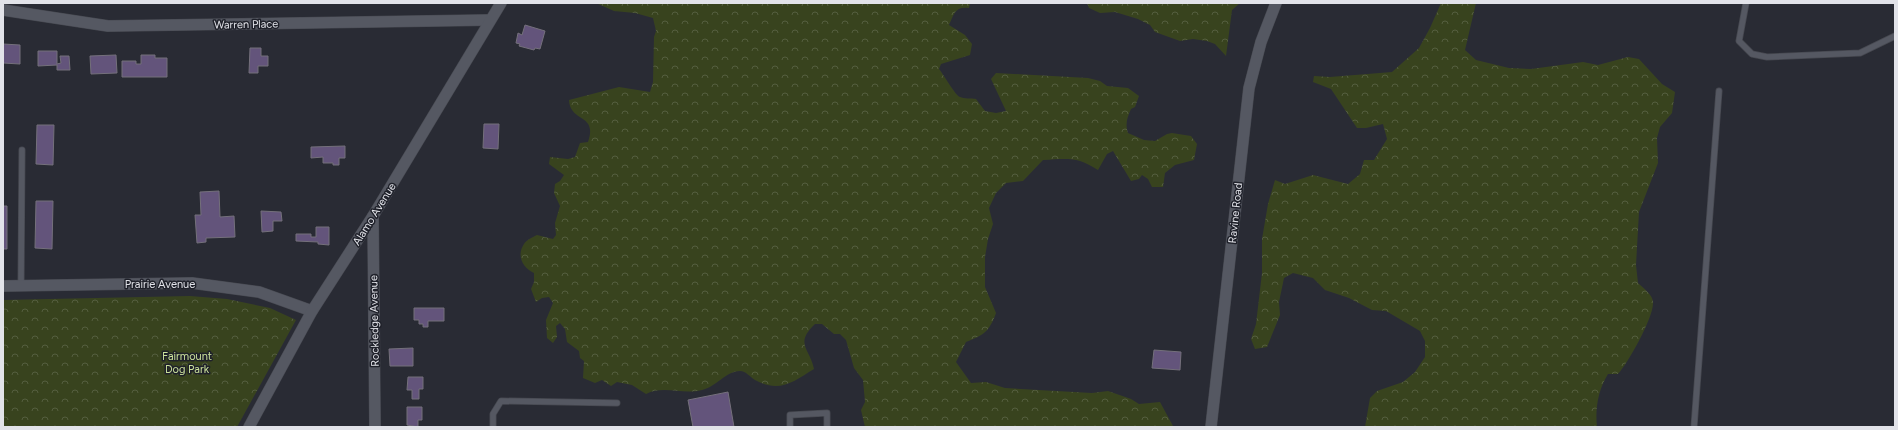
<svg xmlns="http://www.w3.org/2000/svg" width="1898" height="430" font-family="Figtree,sans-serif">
<defs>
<pattern id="forest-crowns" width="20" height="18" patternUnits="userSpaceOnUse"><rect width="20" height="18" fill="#38431e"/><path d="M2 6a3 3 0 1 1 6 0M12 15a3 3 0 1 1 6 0" fill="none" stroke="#545e3f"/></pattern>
</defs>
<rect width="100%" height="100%" fill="#292b34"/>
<!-- forest -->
<path fill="url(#forest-crowns)" d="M596 3H970L969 8C955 6 954 14 949 25L965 35 972 44 970 55 941 64 939 69C944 75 955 95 960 97 964 99 971 98 976 99L985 111 996 113 1006 111 991 79 996 73 1088 78 1100 81 1107 86 1128 88 1139 96 1135 107 1131 109C1127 118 1125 124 1128 133L1144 140 1155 141 1167 134 1172 133 1191 136 1197 144 1194 160 1175 165 1165 173 1163 187H1152L1148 179 1142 175 1139 179 1131 181 1113 151 1107 154 1098 170C1076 156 1068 159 1043 160L1023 181 1006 183 996 193 989 208 993 224 988 239 985 257V287L996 313C989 332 984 335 966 342L956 362 971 383 986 382 1005 388 1092 393 1108 391 1131 399 1139 404 1160 402 1173 426 1179 427H865L861 410 865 402 863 380 854 368 846 340 840 334H834L822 324H815C794 344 810 348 814 369 794 381 780 394 755 380 750 377 746 371 740 371 726 371 716 387 702 390 683 395 663 385 646 394L632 385 617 382 611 386 602 380 595 383 583 378 584 361 580 358 579 351 567 342 565 329 560 323 556 326 557 337 553 343 547 338 546 320 553 303 549 297 542 298 536 302 531 289 534 282V273C523 268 516 256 524 244 526 240 533 237 537 235L553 239 556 235 555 223 560 206 554 193 555 184 560 181 564 175 549 164 550 157 568 159 575 157 580 143 588 142C598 113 570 123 569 100L619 87 650 92 653 82 654 37 656 31 653 18 635 13 614 11Z
M1087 3H1240L1232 10 1226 56 1215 44 1207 41 1193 39 1180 41 1155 32 1150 25 1138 19 1115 12 1100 13 1089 8Z
M1441 3H1476L1465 50 1476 60 1509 68 1531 69 1583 62 1598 65 1628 57 1639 59 1662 84 1675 92 1672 113 1660 127 1657 138 1658 163 1639 212 1636 265 1638 283C1643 288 1653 295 1653 302 1654 317 1628 363 1618 374H1608C1598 390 1595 409 1597 427H1365L1370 398 1377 391 1403 382 1415 372 1425 357V341L1420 331 1386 311 1372 310 1349 298 1325 290 1313 278 1293 273 1284 278 1279 302 1280 315 1267 347 1255 349 1251 339 1256 324 1262 273V239L1268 204 1275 180 1285 184 1313 175 1348 184 1360 174 1364 160H1374L1387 139 1383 124 1366 128H1357L1331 89 1313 82 1314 76 1330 77 1392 72 1419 48 1430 28Z
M190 296 227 299 270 308 296 320 237 427H3V300Z"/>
<!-- building -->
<path fill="#63547b" stroke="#74707b" d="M525 25 545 31 540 49 535 48 534 50 519 46 520 44 516 43 518 33 522 35Z
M3 44 20 45V64L3 63Z
M250 48H261V56H268V66H258V73H249Z
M38 51H57V64L61 63 60 56H69L70 70H57V65L38 66Z
M116 55 117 73 91 74 90 56Z
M141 55H155V58H167V77H122V61H136V64H141Z
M484 124H499L498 149 483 148Z
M37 125H54L53 165 36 164Z
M345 146V158H339V165H333V163H323V157L311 158V147Z
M219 191 220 217 234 216 235 237 206 238V242L197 243 195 215H201L200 192Z
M36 201H53L52 249 35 248Z
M3 206H7V249H3Z
M261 211 281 212 282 221H273V231L262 232Z
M316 227H329V245L318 244V242L296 241V234H311V237H316Z
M414 308H444V321H428V327H423V324H419V320H414Z
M413 348V366H390L389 349Z
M1154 350 1181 352 1180 370 1152 368Z
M408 377H423V389H419V399H412V390H407Z
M728 392 734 427H693L688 400Z
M407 407H422V420H418V427L407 425Z"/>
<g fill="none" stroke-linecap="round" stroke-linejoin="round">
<!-- service casing -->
<g stroke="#474951" stroke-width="7">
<path id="service" d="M1746 3 1739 41 1752 54 1767 57 1860 53 1895 36
M21 286 22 150
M493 427V414L501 401 617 403
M790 427V415L827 413V427
M1694 427 1719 91"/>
</g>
<!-- minor casing -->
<g stroke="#474951" stroke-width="12">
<path id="minor" d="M3 10 108 26 490 20
M373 216 375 427
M3 286 192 283 259 292 312 311"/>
</g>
<!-- tertiary casing -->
<g stroke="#474951" stroke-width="12">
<path id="tertiary" d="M249 427 312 311 373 216 501 3
M1211 427 1249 88 1261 42 1276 3"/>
</g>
<!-- service -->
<use href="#service" stroke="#555862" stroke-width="5.5"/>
<!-- minor -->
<use href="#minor" stroke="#555862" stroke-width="11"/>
<!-- tertiary -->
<use href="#tertiary" stroke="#555862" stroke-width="11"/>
</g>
<g text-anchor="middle" stroke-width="3" stroke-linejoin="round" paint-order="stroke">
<!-- street labels -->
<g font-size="11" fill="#e2e3e9" stroke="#1f212a">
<text transform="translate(246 24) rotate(-1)" y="4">Warren Place</text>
<text transform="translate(1235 213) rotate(-84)" y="4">Ravine Road</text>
<text transform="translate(374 214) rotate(-58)" y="4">Alamo Avenue</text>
<text x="160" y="288">Prairie Avenue</text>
<text transform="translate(374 321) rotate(-91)" y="4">Rockledge Avenue</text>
</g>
<!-- park labels -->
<g font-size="11" fill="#cbe19b" stroke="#1f212a">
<text x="187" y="360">Fairmount<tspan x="187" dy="13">Dog Park</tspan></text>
</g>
</g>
<!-- border -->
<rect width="1898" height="430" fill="none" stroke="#e2e3e9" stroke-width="8"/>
</svg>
